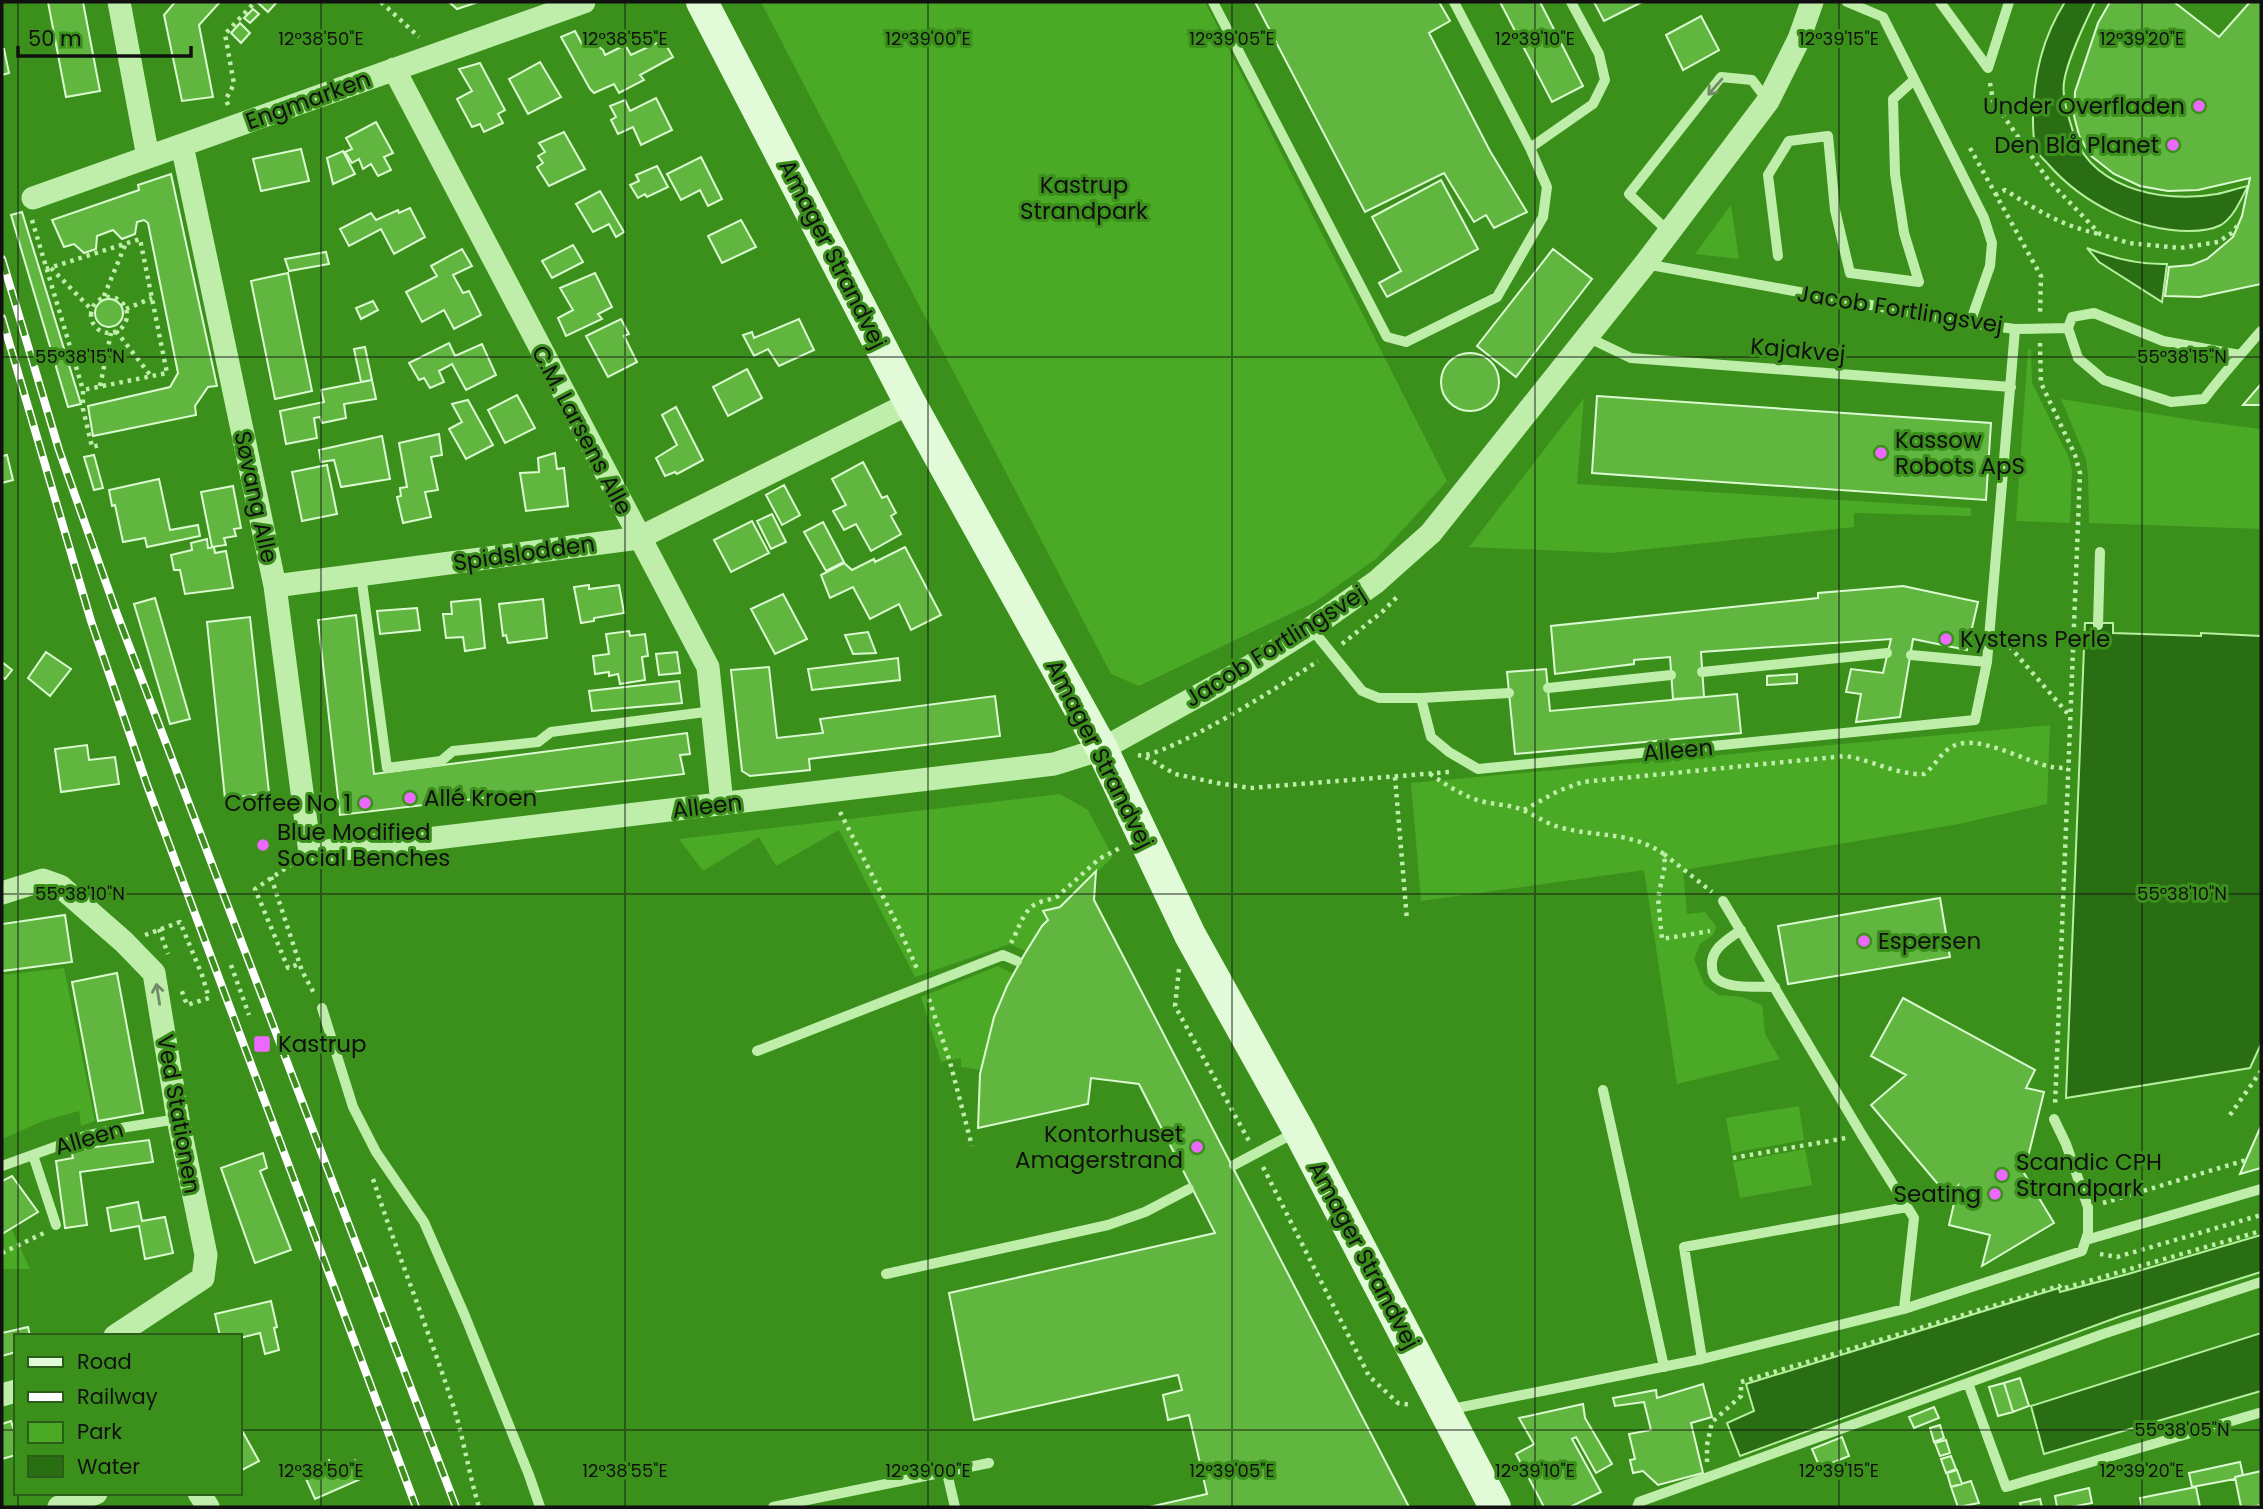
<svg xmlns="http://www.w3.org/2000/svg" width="2263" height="1509" font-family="Poppins,sans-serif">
<rect width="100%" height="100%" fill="#3b901c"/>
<!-- green -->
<path fill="#4aa925" d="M761 2H1205L1447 481 1377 558 1315 602 1139 686 1111 674Z
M1731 205 1739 259 1695 254Z
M2028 349H2031L2032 383 2069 458 2072 470 2070 523 2016 521Z
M1584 398 1577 484 1971 508V516L1854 513V527L1611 553 1469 547Z
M2061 399 2199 421 2261 429V529L2089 523 2088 474 2086 459Z
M2050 725 2047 804 1959 824 1683 870 1687 914 1705 912 1716 926 1714 934 1700 944 1694 959 1704 984 1718 995 1742 997 1762 1005 1765 1034 1780 1059 1677 1084 1644 870 1421 901 1411 783Z
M1060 794 1088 810 1113 857 1060 907 1043 911 1048 920 1042 926 1026 951 1010 944 915 977 839 830 776 866 759 837 703 871 679 839Z
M998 966 1014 974 994 1017 981 1070 961 1067V1058L941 1062 921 997Z
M64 968 95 1121 81 1126 79 1111 43 1121 2 1139V975Z
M1799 1106 1804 1140 1732 1153 1726 1118Z
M1805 1149 1812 1185 1740 1198 1733 1162Z
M11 1228 30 1269H2V1234Z"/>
<!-- water -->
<path fill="#2a6e13" stroke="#b6f09e" stroke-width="2" d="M2065 2H2095C2085 23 2067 60 2064 82 2062 96 2067 112 2071 125 2086 188 2160 204 2217 194 2227 192 2238 188 2248 186 2241 199 2234 217 2221 225 2211 230 2200 231 2189 231 2137 231 2082 203 2048 164 2045 160 2039 156 2037 151 2033 143 2033 128 2033 119 2033 77 2042 38 2065 2Z
M2087 248C2112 258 2139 265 2167 264L2162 302 2099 262Z
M2085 623H2113V633L2201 636V633L2261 636V1044L2250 1068 2066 1098Z
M2261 1235V1272L2121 1316 1740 1456 1727 1423 1754 1411 1746 1384 2059 1288 2060 1292 2128 1274Z
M2261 1333V1391L2044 1454 2031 1406Z"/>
<!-- building -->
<path fill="#61b640" stroke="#dcfad1" stroke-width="2" d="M48 2H83L100 91 66 97Z
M175 2H220L199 25 213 97 182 101 164 15Z
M257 2H275L276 3 268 12Z
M449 2H478L457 9Z
M1255 2H1439L1450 21 1429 33 1490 151 1527 212 1494 228 1486 215 1474 222 1444 173 1365 212Z
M1500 2H1540L1583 86 1552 102Z
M1594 2H1642L1604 21Z
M2110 2H2174L2219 37 2250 2H2261V284L2200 297 2165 296 2169 267 2192 265 2207 259 2233 237 2242 216 2250 178 2198 190 2168 191 2140 186 2114 174 2090 155 2079 135 2074 116 2075 92 2098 23Z
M253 9 259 14 250 23 244 18Z
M1701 16 1719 50 1683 70 1666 35Z
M240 23 250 33 241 43 231 33Z
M575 31 582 44 598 46 603 50 605 55 625 45 631 55 663 40 673 57 640 75 644 80 619 93 614 84 594 93 590 89 561 37Z
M2 49H4L9 73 2 75Z
M540 62 561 97 528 114 509 79Z
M480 63 505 110 498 114 503 123 484 132 480 124 472 127 457 99 472 91 459 69Z
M656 98 672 130 641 145 633 127 618 134 611 120 616 117 610 106 625 100 630 111Z
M376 122 393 153 384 157 391 170 378 176 371 164 363 169 359 159 352 163 345 152 352 149 346 138Z
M564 132 585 169 549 186 537 167 543 163 538 156 545 152 539 143Z
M301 149 309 181 261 191 253 159Z
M343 151 355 174 333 184 327 158Z
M701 157 722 199 708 206 700 190 681 200 667 174Z
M657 166 668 187 647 197 645 194 638 198 630 185 639 181 636 175Z
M171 174 217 386 208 387 195 406 196 415 93 436 88 406 170 387 178 373 148 223 144 220 137 222 135 234 122 239 113 230 97 236 96 249 84 253 74 244 64 247 52 220 139 190 138 185Z
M1441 180 1478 249 1387 297 1379 283 1401 271 1372 217Z
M600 191 624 232 616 237 609 224 593 232 576 204Z
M410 208 425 237 394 254 381 229 349 246 340 229 371 213 376 220 398 210 399 213Z
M22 212 81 404 68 407 11 215Z
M741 220 756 247 722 263 708 236Z
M573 245 583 262 552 278 542 261Z
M462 249 472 266 453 275 463 293 469 291 481 315 454 329 444 310 422 322 406 292 437 276 431 266Z
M1553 249 1592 279 1516 377 1477 346Z
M326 252 329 264 289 271 285 259Z
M288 273 312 391 275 399 251 281Z
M595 273 612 307 598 314 602 319 566 336 558 318 573 310 560 288Z
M95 313a14 14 0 1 1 28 0a14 14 0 1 1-28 0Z
M373 301 378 310 361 319 356 308Z
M621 319 629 334 624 336 637 362 608 377 586 336Z
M799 319 814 350 779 366 768 349 754 356 743 335 752 332 754 338Z
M449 343 455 356 482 344 496 375 466 390 452 364 439 371 444 382 430 388 424 378 419 380 409 363Z
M365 347 372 380 361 382 354 349Z
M1441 382a29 29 0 1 1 58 0a29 29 0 1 1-58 0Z
M747 369 762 398 728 416 713 387Z
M372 380 376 399 344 404 346 418 322 423 320 417 314 418 317 438 286 444 280 411 324 402 321 390Z
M2261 384V405H2243Z
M517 395 535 428 505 443 488 410Z
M1597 396 1991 423 1986 500 1592 473Z
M468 400 493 445 466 459 449 429 462 422 452 404Z
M676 407 703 460 677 474 675 472 665 476 656 458 677 445 662 415Z
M439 434 442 455 431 457 438 490 425 492 431 517 403 523 397 497 401 496 400 488 407 487 399 443Z
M382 436 390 479 341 487 334 460 321 462 319 450Z
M555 453 557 469 564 468 568 506 526 511 520 473 539 472 538 458Z
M7 455 13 480 2 483V456Z
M94 455 103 488 94 490 84 457Z
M863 462 882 498 887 496 896 513 891 516 901 534 871 551 856 524 844 530 833 511 846 505 832 479Z
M327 465 337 514 302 521 292 472Z
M159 479 170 530 198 525 200 536 147 547 145 538 123 542 115 505 112 506 109 490Z
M784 485 800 515 782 525 766 495Z
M233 486 241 528 234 529 236 536 224 538 226 545 212 547 201 492Z
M772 514 786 542 771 549 757 521Z
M752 521 769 553 731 572 714 540Z
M823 522 844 562 826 571 804 532Z
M207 539 208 548 214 547 215 553 226 551 233 588 185 594 180 570H174L171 555 192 550 191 543Z
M905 547 941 615 911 630 899 604 870 619 853 587 830 598 821 575 844 563 852 570 874 559 875 562Z
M589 585V589L619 585 624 613 594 618V621L581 623 574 587Z
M1903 586 1978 602 1967 650 1913 639 1900 717 1856 722 1861 694 1846 692 1851 669 1883 673 1891 639 1701 652 1704 697 1673 699 1670 657 1634 660V664L1555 674 1551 626 1818 598V593Z
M783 594 807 639 775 654 751 609Z
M155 598 190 719 170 724 134 604Z
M480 599 485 648 465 651 463 637 446 638 443 614H452L451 602Z
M543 599 547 638 508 643 506 635 503 636 499 604Z
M417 608 420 630 380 634 377 611Z
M356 615 374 774 687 733 690 754 680 755 684 774 340 815 318 620Z
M250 617 269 793 225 799 207 622Z
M629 631 630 636 645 634 648 656 642 657 645 680 620 684 618 674 609 676V672L595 674 593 656 609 654 606 634Z
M868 632 876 653 853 654 845 635Z
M46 652 71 669 50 696 28 678Z
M677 652 680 673 659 675 656 654Z
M898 658 900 680 812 690 808 669Z
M2 662 12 670 5 679 2 677Z
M769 667 777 738 823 733 820 719 995 696 1000 736 809 759 810 770 750 776 742 771 731 670Z
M1546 669 1550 711 1737 694 1741 733 1515 754 1507 672Z
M1797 674V683L1767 685V676Z
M679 681 682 703 592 711 589 691Z
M87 745 89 760 115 757 119 784 61 792 55 749Z
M1096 871 1094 900 1409 1507H1149L1207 1494 1189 1415 1168 1420 1163 1395 1182 1390 1178 1375 974 1420 949 1293 1215 1233 1139 1084 1091 1078 1088 1104 978 1128 980 1074 994 1017 1007 986 1024 955 1042 926 1048 920 1043 911 1060 907Z
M1940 898 1950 957 1788 984 1778 926Z
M65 915 72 962 2 971V924Z
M117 973 143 1113 98 1121 72 982Z
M1903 998 2035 1070 2026 1088 2044 1092 2024 1173 2054 1223 1982 1266 1990 1235 1949 1225 1958 1186 1948 1196 1871 1105 1906 1075 1871 1056Z
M2261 1126V1168L2240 1174 2246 1160Z
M149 1140 153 1162 80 1172 87 1225 65 1228 56 1161 73 1158 71 1150Z
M263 1153 267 1168 260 1171 291 1250 255 1263 221 1168Z
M12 1176 38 1212 2 1234V1181Z
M138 1202 142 1221 165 1217 173 1253 145 1259 139 1226 111 1231 107 1208Z
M271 1301 277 1327 274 1328 279 1350 265 1354 260 1333 240 1338V1336H220L215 1314Z
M28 1327 30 1336H16V1352L2 1356V1333Z
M2020 1378 2029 1406 2013 1412 2004 1383Z
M2004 1383 2013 1412 1998 1416 1989 1387Z
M1703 1384 1712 1417 1691 1423 1703 1473 1658 1485 1643 1471 1633 1473 1630 1460 1635 1459 1629 1434 1651 1430 1644 1402 1615 1406 1613 1398 1656 1390 1657 1398Z
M1583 1404 1585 1418 1612 1464 1596 1473 1576 1437 1572 1439 1601 1492 1570 1507H1544L1516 1454 1534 1444 1519 1418Z
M1934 1407 1939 1418 1914 1428 1909 1417Z
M11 1421 16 1436V1455L2 1459V1424Z
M1940 1425 1944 1438 1934 1442 1930 1428Z
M240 1427 259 1461 240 1471Z
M1842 1437 1849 1456 1820 1468 1812 1449Z
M1946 1440 1950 1453 1940 1456 1935 1443Z
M1951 1456 1956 1469 1946 1473 1941 1459Z
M329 1460 333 1470 355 1460 363 1478 315 1499 303 1472Z
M2240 1462 2243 1475 2235 1477V1479L2192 1487 2189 1473Z
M1957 1470 1962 1484 1951 1487 1947 1473Z
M2261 1471V1506L2241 1507 2235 1477Z
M1971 1481 1979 1503 1958 1507 1951 1487Z
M2196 1487 2200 1507H2142L2140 1498Z
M2089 1488 2092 1503 2071 1507H2057L2055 1496Z
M2040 1499 2042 1507H2021L2020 1503Z"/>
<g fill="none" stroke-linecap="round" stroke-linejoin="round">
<!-- path -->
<path stroke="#beeeaa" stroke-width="4.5" stroke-dasharray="3.5 5" stroke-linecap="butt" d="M381 2 419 37
M1990 83 1993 101 2049 181 2100 234 2129 243 2180 248 2218 242 2232 233 2238 225
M228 105 226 99 234 84 225 34 255 2
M1970 148 2041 276 2040 313
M1995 195 2005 190C2037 210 2062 226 2099 234
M32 220 83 390V409L92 447 100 445
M51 268 91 309
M46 269 140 239 167 373 83 390
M104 296 126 243
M91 315a18 18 0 1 1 36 0a18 18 0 1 1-36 0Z
M126 309 152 298
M116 331 151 376
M2040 343 2041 383 2075 455 2080 473 2055 1106
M100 386 111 333
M2004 640 2069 715
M1342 644 1382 612 1399 595
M1138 755C1164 760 1290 680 1318 661
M1146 757 1175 774 1217 783 1250 788 1449 772
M1430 774C1445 784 1460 794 1477 800 1493 805 1510 804 1525 811 1537 816 1547 824 1559 827 1597 838 1628 830 1664 854L1665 865 1658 898 1662 939 1710 931
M1395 777 1407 920
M1524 810 1558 791 1582 782 1845 756C1872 760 1896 775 1924 774 1935 766 1940 754 1951 747 1978 732 2024 762 2052 767 2057 768 2063 768 2068 768
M840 812 899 928 918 971
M1664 854 1712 892
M292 864 255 889 288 968 299 964
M271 877 302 971 315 995
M159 929 168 954
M145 935 180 922 202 975 209 998 187 1005 181 989
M1011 943C1018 931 1023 910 1036 904 1043 900 1051 900 1058 896L1099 859 1122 847
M231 965 249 1015
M1179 969 1175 1006 1249 1141
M929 999 950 1062 972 1146
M2230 1115 2261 1071
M1733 1158 1846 1138
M1263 1167 1369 1376 1398 1403 1412 1405
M373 1179C398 1256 429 1331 454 1408 464 1441 469 1474 479 1507
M2103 1203 2246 1160
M2 1253 44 1233
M2100 1254 2117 1257 2261 1215
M1707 1462V1445L1712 1422 1741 1396V1382L2059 1286 2061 1289 2261 1231
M2257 1507 2261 1506"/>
<!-- lane -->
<path stroke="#beeeaa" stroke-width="10" d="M1213 2 1387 337 1406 342 1497 297 1543 217 1547 187 1530 148
M1454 2 1530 148 1593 104 1605 80 1599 54 1571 2
M1847 2 1883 17 1984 218 1992 243 1990 266 1970 323
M1940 2 1988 68 2009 2
M1669 232 1629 194 1721 77 1752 80 1768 101
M1778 256 1768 175 1789 141 1828 136 1835 210 1850 273 1919 282 1904 233 1895 174 1893 99 1914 80
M2015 329 2068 328
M1587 337 1631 358 2011 387
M2240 355 2163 341 2094 313 2072 317 2068 328 2078 358 2104 380 2171 402 2204 399C2222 375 2242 353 2261 331
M361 575 387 768 441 761 453 751 538 742 551 732 713 711
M2098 625 2100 552
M1311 628 1362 691 1379 698H1421L1509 693
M1911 655 1987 662
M1702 672 1887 653
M1548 688 1671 675
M1421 698 1431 737 1449 752 1478 769 1975 720 1987 662 2015 329 1970 323 1645 264
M1723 901 1862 1135 1914 1218 1904 1309
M1741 930C1727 940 1710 949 1712 967 1712 973 1714 978 1720 981 1734 989 1759 986 1775 987
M322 1008 353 1107 376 1152 424 1222 465 1316 529 1475 540 1507
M757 1051 1003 955 1017 961
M1603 1090 1664 1367
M33 1155 56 1225
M1234 1165 1296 1132
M2 1166 85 1136 127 1127 178 1119
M2086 1240 2261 1189
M886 1274 1108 1225 1145 1212 1189 1189
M1702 1359 1684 1247 1907 1207
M1968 1383 2006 1487 2259 1413
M1447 1410 1702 1359 1904 1309 2082 1251 2088 1233V1207L2066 1144 2054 1119
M947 1473 955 1507
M773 1507 989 1463
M1637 1507 1639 1502 2103 1334 2261 1282"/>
<!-- street -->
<path stroke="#beeeaa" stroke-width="23" d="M119 2 148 157
M394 69 708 667 722 804
M182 145 275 586 310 853 1054 764 1102 749 1241 672 1311 628 1376 582 1431 533 1645 264 1768 101 1799 39 1812 2
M33 198 584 2
M275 586 639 538 910 403
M2 893 43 880 60 886 124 942 154 973 178 1119 206 1255 203 1278 115 1336
M2 1395 16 1391
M199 1493 208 1507
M59 1507 96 1493"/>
<!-- secondary -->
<path stroke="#e1fad7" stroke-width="32" d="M702 2 910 403 1102 749 1190 935 1299 1131 1495 1507"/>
<!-- rail casing -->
<g stroke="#fff" stroke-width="8">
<path id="rail" d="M2 259 59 450 117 614 456 1507
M2 318 91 621 147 785 416 1507"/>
</g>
<!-- rail -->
<use href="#rail" stroke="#3b901c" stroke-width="5" stroke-dasharray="16" stroke-linecap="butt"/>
</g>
<!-- one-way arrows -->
<defs><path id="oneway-shaft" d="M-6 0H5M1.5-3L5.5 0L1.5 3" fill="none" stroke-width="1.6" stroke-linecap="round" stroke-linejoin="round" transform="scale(1.75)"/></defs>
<g stroke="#708b65">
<use href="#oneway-shaft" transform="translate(1715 87) rotate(131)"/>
<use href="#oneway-shaft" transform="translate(158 994) rotate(-99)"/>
</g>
<!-- ticks -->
<path fill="none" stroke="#111" stroke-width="2" stroke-opacity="0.45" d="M18 2V1336M321 2V1507M625 2V1507M928 2V1507M1232 2V1507M1535 2V1507M1839 2V1507M2142 2V1507M2 357H2261M2 894H2261M2 1430H16M240 1430H2261M18 1493V1507"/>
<!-- markers -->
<g fill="#ec68ff" stroke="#3b901c" stroke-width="2.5">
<circle cx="2199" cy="106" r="7"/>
<circle cx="2173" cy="145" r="7"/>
<circle cx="1881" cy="453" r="7"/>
<circle cx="1946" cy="639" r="7"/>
<circle cx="410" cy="798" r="7"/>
<circle cx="365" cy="803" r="7"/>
<circle cx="263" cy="845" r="7"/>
<circle cx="1864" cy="941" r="7"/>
<rect x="253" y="1035" width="18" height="18" rx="3.5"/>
<circle cx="1197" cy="1147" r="7"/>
<circle cx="2002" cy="1175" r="7"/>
<circle cx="1995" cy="1194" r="7"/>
</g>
<g text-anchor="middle" stroke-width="6" stroke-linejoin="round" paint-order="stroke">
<!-- street labels -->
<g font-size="23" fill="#111" stroke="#3b901c">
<text transform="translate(308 100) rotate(-20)" y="8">Engmarken</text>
<text transform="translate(833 254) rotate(63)" y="8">Amager Strandvej</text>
<text transform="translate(1900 309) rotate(9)" y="8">Jacob Fortlingsvej</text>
<text transform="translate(1798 350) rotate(5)" y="8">Kajakvej</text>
<text transform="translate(582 430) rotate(62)" y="8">C.M. Larsens Alle</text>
<text transform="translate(256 497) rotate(78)" y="8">Søvang Alle</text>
<text transform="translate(524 553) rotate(-8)" y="8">Spidslodden</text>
<text transform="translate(1275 646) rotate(-32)" y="8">Jacob Fortlingsvej</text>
<text transform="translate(1678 750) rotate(-5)" y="8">Alleen</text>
<text transform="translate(1100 754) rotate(63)" y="8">Amager Strandvej</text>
<text transform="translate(707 806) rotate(-7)" y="8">Alleen</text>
<text transform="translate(179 1114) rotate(80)" y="8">Ved Stationen</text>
<text transform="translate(89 1138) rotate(-16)" y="8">Alleen</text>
<text transform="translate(1364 1255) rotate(62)" y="8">Amager Strandvej</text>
</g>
<!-- poi labels -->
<g font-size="23" fill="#111" stroke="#3b901c" text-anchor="start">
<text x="2185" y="114" text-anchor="end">Under Overfladen</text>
<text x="2159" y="153" text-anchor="end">Den Blå Planet</text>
<text x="1895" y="448">Kassow<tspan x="1895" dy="26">Robots ApS</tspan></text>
<text x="1960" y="647">Kystens Perle</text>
<text x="424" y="806">Allé Kroen</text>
<text x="351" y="811" text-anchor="end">Coffee No 1</text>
<text x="277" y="840">Blue Modified<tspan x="277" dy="26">Social Benches</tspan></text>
<text x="1878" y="949">Espersen</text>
<text x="278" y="1052">Kastrup</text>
<text x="1183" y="1142" text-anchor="end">Kontorhuset<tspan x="1183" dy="26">Amagerstrand</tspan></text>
<text x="2016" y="1170">Scandic CPH<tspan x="2016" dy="26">Strandpark</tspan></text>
<text x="1981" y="1202" text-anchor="end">Seating</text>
</g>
<!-- park labels -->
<g font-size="23" fill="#111" stroke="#3b901c">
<text x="1084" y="193">Kastrup<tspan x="1084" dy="26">Strandpark</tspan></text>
</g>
</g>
<g font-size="18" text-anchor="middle" fill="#111" stroke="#3b901c" stroke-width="6" stroke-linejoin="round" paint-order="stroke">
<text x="321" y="45">12°38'50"E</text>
<text x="625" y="45">12°38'55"E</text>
<text x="928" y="45">12°39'00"E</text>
<text x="1232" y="45">12°39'05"E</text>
<text x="1535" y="45">12°39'10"E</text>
<text x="1839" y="45">12°39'15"E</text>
<text x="2142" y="45">12°39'20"E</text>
<text x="80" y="363">55°38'15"N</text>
<text x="2182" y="363">55°38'15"N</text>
<text x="80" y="900">55°38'10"N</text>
<text x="2182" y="900">55°38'10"N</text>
<text x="2182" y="1436">55°38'05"N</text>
<text x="321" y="1477">12°38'50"E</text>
<text x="625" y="1477">12°38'55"E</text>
<text x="928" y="1477">12°39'00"E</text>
<text x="1232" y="1477">12°39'05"E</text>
<text x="1535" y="1477">12°39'10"E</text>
<text x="1839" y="1477">12°39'15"E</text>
<text x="2142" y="1477">12°39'20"E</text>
</g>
<!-- border -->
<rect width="2263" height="1509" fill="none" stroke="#111111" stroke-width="7"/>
<!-- legend -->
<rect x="14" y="1334" width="228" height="161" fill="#3b901c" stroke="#2a5d18" stroke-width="2"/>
<rect x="28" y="1357" width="35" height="10" fill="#e1fad7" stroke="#2a5d18" stroke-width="2"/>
<text x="77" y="1369" font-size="21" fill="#111111">Road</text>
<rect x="28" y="1392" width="35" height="10" fill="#ffffff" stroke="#2a5d18" stroke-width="2"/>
<text x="77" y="1404" font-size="21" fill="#111111">Railway</text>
<rect x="28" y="1422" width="35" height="21" fill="#4aa925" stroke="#2a5d18" stroke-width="2"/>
<text x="77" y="1439" font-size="21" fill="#111111">Park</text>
<rect x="28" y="1456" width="35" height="21" fill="#2a6e13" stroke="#2a5d18" stroke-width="2"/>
<text x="77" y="1474" font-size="21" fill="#111111">Water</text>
<!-- scale -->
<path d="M18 46v10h173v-10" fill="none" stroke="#111111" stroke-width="3.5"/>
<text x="28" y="46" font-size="21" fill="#111111" stroke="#3b901c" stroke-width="5" paint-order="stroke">50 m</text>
</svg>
